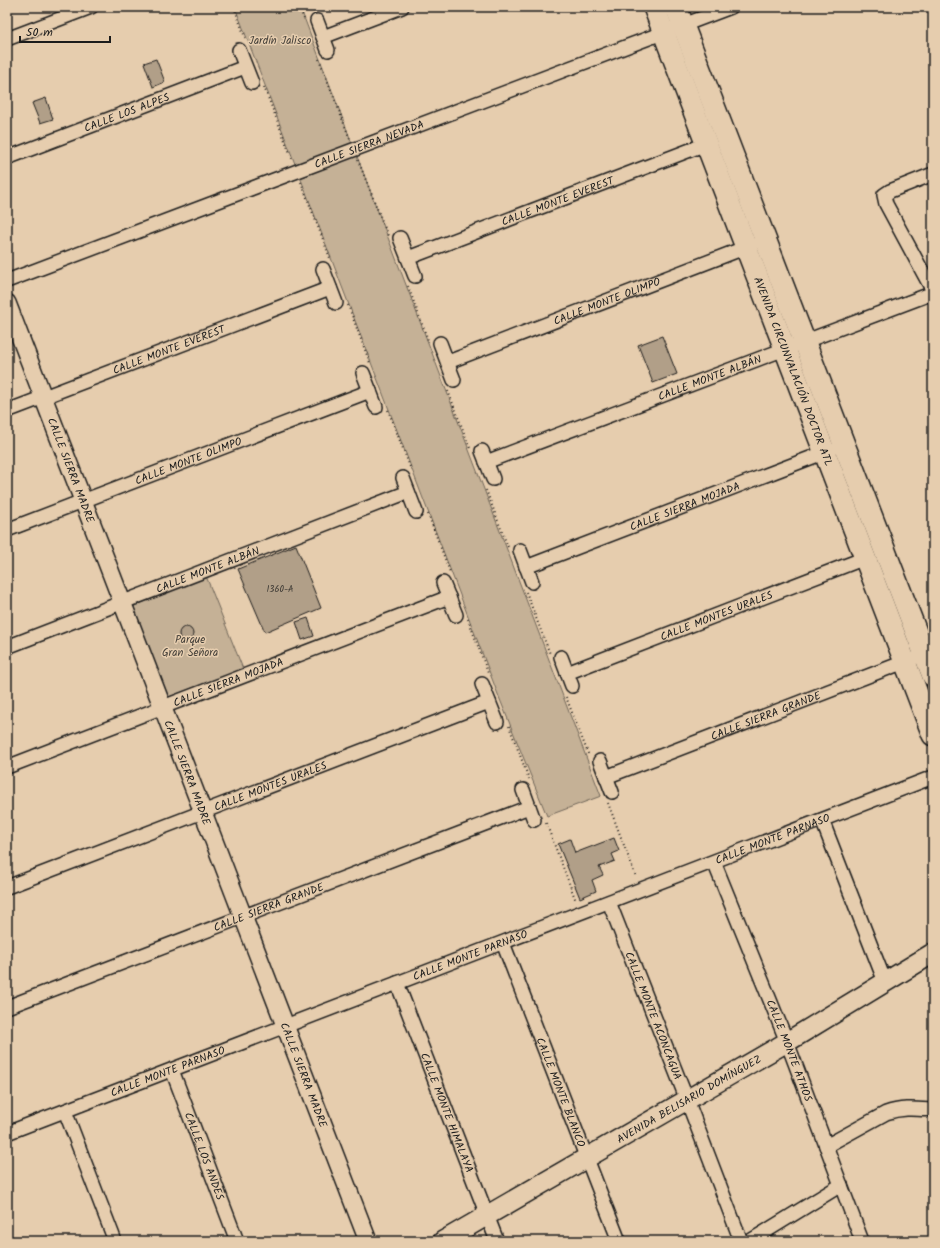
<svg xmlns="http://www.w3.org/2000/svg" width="940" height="1248" font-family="Kalam,sans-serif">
<rect width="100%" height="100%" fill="#e6cdae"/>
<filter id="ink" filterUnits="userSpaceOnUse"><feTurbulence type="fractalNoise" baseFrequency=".025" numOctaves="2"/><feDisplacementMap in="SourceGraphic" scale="8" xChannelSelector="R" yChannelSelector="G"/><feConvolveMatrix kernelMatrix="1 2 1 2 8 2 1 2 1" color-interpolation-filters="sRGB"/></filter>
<g filter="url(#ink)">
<!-- green -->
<path fill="#c5b196" stroke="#706659" d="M235 7H300L601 796 547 816 499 697Z
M206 576 243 669 166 698 132 607Z"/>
<!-- building -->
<path fill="#b19f88" stroke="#1c1c1c" d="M156 59 165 82 153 87 144 63Z
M46 98 53 119 40 123 32 103Z
M662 336 677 374 653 383 638 345Z
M296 545 321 608 265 632 238 569Z
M308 618 314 636 302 640 296 622Z
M179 634a7 7 0 1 1 14 0a7 7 0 1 1-14 0Z
M614 838 619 851 612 854 615 861 599 867 603 875 592 880 596 891 580 898 558 844 570 839 575 853Z"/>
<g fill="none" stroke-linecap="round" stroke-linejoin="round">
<!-- minor casing -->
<g stroke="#1c1c1c" stroke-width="16">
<g id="minor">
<path d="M317 21 328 50"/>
<path d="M323 37 402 7"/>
<path d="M7 39 91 7"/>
<path d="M239 50 252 83"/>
<path id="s1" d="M7 158 245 67"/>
<path d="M933 174 890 191 884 195 886 204 933 291"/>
<path d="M400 238 415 276"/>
<path id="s2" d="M408 258 706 144"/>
<path d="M323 269 336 303"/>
<path id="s3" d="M7 281 731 7"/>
<path d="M440 343 454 380"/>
<path id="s4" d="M448 362 752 245"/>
<path d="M363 373 376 407"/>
<path id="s5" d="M7 411 330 288"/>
<path d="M482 451 493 479"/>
<path id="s6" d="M486 462 933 293"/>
<path d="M403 478 416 512"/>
<path id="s7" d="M7 530 370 391"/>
<path d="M520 550 532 582"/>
<path id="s8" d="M526 567 831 450"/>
<path d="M443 583 456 615"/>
<path id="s9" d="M7 647 408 492"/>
<path d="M561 657 572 686"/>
<path id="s10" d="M567 673 865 558"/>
<path d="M482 684 497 722"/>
<path d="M600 761 612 792"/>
<path id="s11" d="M7 767 449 597"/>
<path id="s12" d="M606 777 912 659"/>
<path d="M523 790 534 820"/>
<path d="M822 820 885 982"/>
<path id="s13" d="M714 862 787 1042 862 1241"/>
<path id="s14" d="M7 887 489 702"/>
<path id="s15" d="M609 902 687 1100 741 1241"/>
<path id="s16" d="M503 943 619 1241"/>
<path id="s17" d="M397 983 497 1241"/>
<path id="s18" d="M7 1007 529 807"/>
<path id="s19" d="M172 1070 237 1241"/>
<path d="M65 1111 115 1241"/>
<path id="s20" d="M7 1133 933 777"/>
<path d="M826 1146 886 1113C902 1107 917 1109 933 1110"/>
<path d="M750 1241 841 1185"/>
</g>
</g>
<!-- tertiary casing -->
<g stroke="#1c1c1c" stroke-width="20">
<g id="tertiary">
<path id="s21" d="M7 303 368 1241"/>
</g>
</g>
<!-- secondary casing -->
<g stroke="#1c1c1c" stroke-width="22">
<g id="secondary">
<path id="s22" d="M443 1241 787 1042 933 953"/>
</g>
</g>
<!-- primary casing -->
<g stroke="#1c1c1c" stroke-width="24">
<g id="primary">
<path id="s23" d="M654 7 933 735"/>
<path d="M676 7 933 676"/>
</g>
</g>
<!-- path -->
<path stroke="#1c1c1c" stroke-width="2" stroke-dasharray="1 3" stroke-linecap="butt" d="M234 7 246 40
M299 7 304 19
M319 59 350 139
M264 87 293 161
M358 160 388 236
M301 182 330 258
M408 286 428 340
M348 305 370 363
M448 391 470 448
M388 410 410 467
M486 490 508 547
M428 514 450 572
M526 592 550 654
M468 619 488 673
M566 697 589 756
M509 726 529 779
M608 803 636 877
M546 823 576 901"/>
<!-- minor -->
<use href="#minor" stroke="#e6cdae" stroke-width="13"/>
<!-- tertiary -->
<use href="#tertiary" stroke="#e6cdae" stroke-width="17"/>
<!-- secondary -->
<use href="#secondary" stroke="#e6cdae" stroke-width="19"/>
<!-- primary -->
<use href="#primary" stroke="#e6cdae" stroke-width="21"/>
</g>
</g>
<g text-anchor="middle" stroke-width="3" stroke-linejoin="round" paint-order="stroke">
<!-- number labels -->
<g font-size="9" fill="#413d37">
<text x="280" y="592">1360-A</text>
</g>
<!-- park labels -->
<g font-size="11" fill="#46413a" stroke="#e6cdae">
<text x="280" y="44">Jardín Jalisco</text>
<text x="190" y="643">Parque<tspan x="190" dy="13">Gran Señora</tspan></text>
</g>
<!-- street labels -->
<g font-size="11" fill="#1c1c1c" stroke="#e6cdae">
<text dy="4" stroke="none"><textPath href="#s1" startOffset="128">CALLE LOS ALPES</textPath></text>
<text dy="4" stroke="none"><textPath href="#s3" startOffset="387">CALLE SIERRA NEVADA</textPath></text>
<text dy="4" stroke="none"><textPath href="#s2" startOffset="160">CALLE MONTE EVEREST</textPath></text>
<text dy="4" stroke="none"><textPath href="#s4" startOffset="170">CALLE MONTE OLIMPO</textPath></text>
<text dy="4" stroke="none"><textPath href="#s5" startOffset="173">CALLE MONTE EVEREST</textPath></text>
<text dy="4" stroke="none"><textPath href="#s23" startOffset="390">AVENIDA CIRCUNVALACIÓN DOCTOR ATL</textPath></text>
<text dy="4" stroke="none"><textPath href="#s6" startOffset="239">CALLE MONTE ALBÁN</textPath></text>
<text dy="4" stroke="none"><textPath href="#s7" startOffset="194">CALLE MONTE OLIMPO</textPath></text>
<text dy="4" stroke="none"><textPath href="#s21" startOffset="179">CALLE SIERRA MADRE</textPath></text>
<text dy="4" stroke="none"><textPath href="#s8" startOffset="170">CALLE SIERRA MOJADA</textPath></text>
<text dy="4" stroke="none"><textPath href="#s9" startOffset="215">CALLE MONTE ALBÁN</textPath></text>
<text dy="4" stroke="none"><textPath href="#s10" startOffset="160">CALLE MONTES URALES</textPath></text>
<text dy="4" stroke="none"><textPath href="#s11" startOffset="237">CALLE SIERRA MOJADA</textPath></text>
<text dy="4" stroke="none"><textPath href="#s12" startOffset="171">CALLE SIERRA GRANDE</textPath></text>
<text dy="4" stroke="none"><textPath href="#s21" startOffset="503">CALLE SIERRA MADRE</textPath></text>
<text dy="4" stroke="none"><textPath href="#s14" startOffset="282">CALLE MONTES URALES</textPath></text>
<text dy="4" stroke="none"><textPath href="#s20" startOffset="820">CALLE MONTE PARNASO</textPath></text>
<text dy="4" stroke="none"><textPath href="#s18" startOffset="280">CALLE SIERRA GRANDE</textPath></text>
<text dy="4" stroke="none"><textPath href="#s20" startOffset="496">CALLE MONTE PARNASO</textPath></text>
<text dy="4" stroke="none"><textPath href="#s15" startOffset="122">CALLE MONTE ACONCAGUA</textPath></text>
<text dy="4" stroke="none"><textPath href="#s13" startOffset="203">CALLE MONTE ATHOS</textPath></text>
<text dy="4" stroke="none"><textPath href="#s20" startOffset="172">CALLE MONTE PARNASO</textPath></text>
<text dy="4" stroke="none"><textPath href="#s21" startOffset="827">CALLE SIERRA MADRE</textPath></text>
<text dy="4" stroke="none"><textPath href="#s16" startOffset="160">CALLE MONTE BLANCO</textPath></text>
<text dy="4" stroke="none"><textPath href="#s22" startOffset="284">AVENIDA BELISARIO DOMÍNGUEZ</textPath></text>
<text dy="4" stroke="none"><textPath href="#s17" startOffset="139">CALLE MONTE HIMALAYA</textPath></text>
<text dy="4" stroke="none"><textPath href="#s19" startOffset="92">CALLE LOS ANDES</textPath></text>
</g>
</g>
<!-- margin -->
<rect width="940" height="1248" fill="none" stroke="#e6cdae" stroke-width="24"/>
<rect x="12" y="12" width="916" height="1224" fill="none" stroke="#1c1c1c" stroke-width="1.5" filter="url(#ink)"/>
<!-- scale -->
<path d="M20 36v6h90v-6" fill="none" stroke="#1c1c1c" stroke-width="2"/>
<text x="26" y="36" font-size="12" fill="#1c1c1c" stroke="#e6cdae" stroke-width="3" paint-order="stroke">50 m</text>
</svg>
